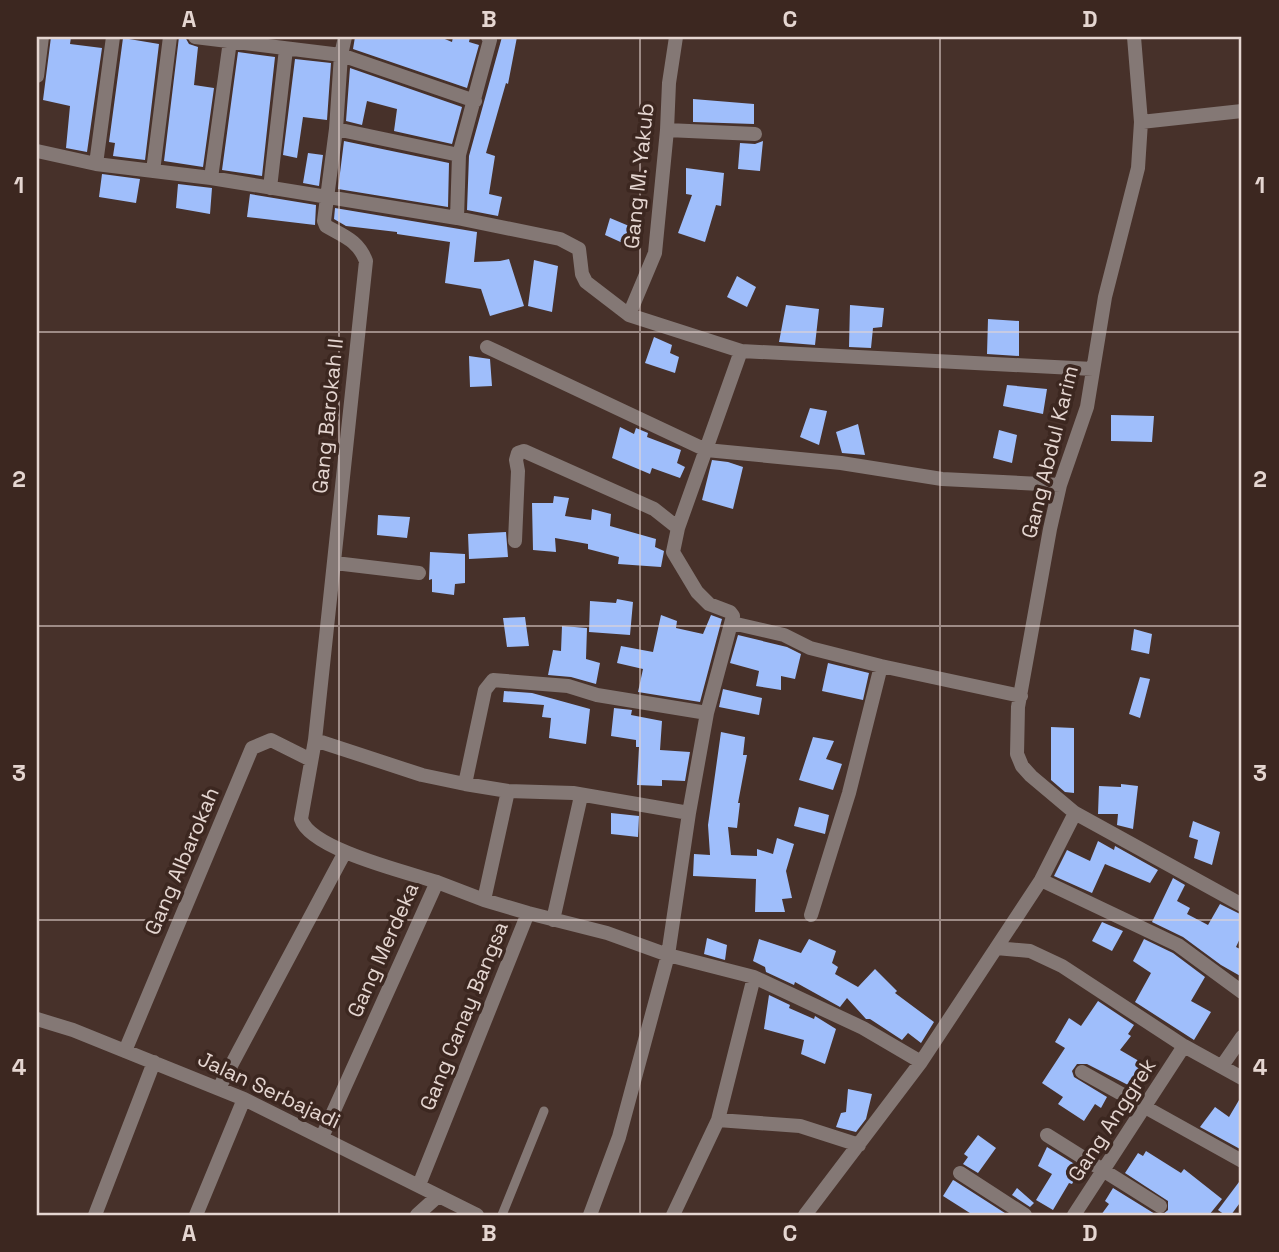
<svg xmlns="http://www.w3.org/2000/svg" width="1279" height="1252" font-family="'Space Grotesk',sans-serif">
<rect width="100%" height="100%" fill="#47312a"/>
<!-- building -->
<path fill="#9fbefb" d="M51 37H71L70 44 102 48 87 152 66 148 70 106 43 100Z
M179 37H185L189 44 198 47 194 85 214 88 203 167 164 161Z
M355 37H440L452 42 453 37H470L469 42 479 45 467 88 353 49Z
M502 37H517L508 84 506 83 486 153 495 156 489 194 502 197 498 216 467 210 469 156Z
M123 38 159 44 145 160 113 156 115 143 109 142Z
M238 52 275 57 262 176 222 170Z
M295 59 331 63 327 120 303 117 297 158 283 155Z
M350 68 462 107 452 144 394 131 397 109 367 101 362 125 346 121Z
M693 99 754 104V124L693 122Z
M344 141 449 163 448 207 338 189Z
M763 141 760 171 738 169 740 143 755 144Z
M308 153 323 155 319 186 303 183Z
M686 168 724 173 721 206 716 205 705 242 678 233 692 195 686 194Z
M102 174 140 179 136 203 99 197Z
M178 184 212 188 210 214 176 208Z
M250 194 316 205 315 225 247 217Z
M335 208 477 232 474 262 500 261 509 259 524 306 490 316 481 289 445 283 450 242 397 234V232L346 226 334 219Z
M610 218 641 231 636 249 605 235Z
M534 260 558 266 552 312 528 306Z
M737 276 756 287 747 307 727 297Z
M786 305 819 309 815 345 779 342Z
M850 305 884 308 882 327 873 328 871 348 849 347Z
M988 319 1019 321V356L987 354Z
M654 337 672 345 670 353 679 357 675 373 645 363Z
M469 356 490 359 492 386 470 387Z
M1007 385 1047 389 1043 414 1003 406Z
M810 408 827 411 819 445 800 437Z
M1111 415 1154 416 1152 442 1111 441Z
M858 424 865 455 842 453 836 432Z
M620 427 634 434 636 428 648 433 647 437 681 450 677 463 685 467 680 478 652 468 650 474 612 458Z
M999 430 1017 435 1012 463 993 458Z
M712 460 728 462 743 467 733 509 702 500Z
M554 496 569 498 565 516 591 520 592 509 611 514 610 526 656 539 655 547 664 551 661 567 618 564 619 557 588 549V544L555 538 556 552 533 550 532 503H553Z
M378 515 410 517 407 538 377 535Z
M506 532 508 557 469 559 468 534Z
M430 552 465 554V583L455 584 454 595 432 592V579L429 580Z
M617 599 633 602 630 635 589 632 590 601 616 603Z
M661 615 677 621 676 628 703 634 711 615 722 619 700 702 638 692 643 669 617 663 621 646 653 652Z
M525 617 529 646 507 647 503 618Z
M562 626 587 628 586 659 600 663 596 684 571 677 548 675 553 650 561 651Z
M1134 629 1152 634 1149 654 1131 650Z
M738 635 787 647 801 654 795 679 781 676V690L756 686 759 671 730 663Z
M828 663 869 673 863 700 822 691Z
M1140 677 1150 679 1140 718 1129 714Z
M723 689 762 698 759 715 719 707Z
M504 691 532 693 590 709 586 744 549 738 551 718 542 717 544 705 503 702Z
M614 708 632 710 631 715 662 721 660 750 690 752 685 781 662 780V786L637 785 639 747H636V740L611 736Z
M1051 727 1074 728V793L1065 792 1051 780Z
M721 732 745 737 743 755H747L738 803H740L737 828 728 827 731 855 757 856V849L773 854 777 838 794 844 786 871 792 898 782 899 785 912H755L756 879 693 876 694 854 710 855 708 825Z
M813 737 834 741 826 759 842 764 833 790 799 780Z
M1121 784 1138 786 1133 829 1117 825 1118 814H1098L1099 786 1121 787Z
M799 807 829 815 825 834 794 826Z
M611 813 639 816 638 837 611 834Z
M1193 821 1220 832 1212 865 1194 858 1198 840 1189 837Z
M1098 841 1114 850 1115 846 1158 870 1150 883 1105 864 1092 893 1054 876 1067 850 1090 861Z
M1173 878 1185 885 1177 901 1190 908 1187 914 1208 925 1220 904 1242 915V934L1236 947 1242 950V977L1221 965 1183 937 1152 922Z
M1102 922 1123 931 1112 951 1092 941Z
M707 938 727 945 725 960 704 954Z
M759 939 801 953 809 939 836 951 832 963 838 967 835 974 858 987 875 969 897 991 895 993 934 1022 921 1043 908 1033 902 1040 870 1019H866L847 998 840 1007 795 982 794 985 766 972 765 967 753 961Z
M1144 939 1173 953 1205 977 1191 1001 1211 1012 1194 1040 1135 1002 1151 973 1133 961Z
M769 995 790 1005 789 1008 814 1019 815 1016 836 1029 825 1064 801 1054 804 1040 764 1029Z
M1098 1001 1134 1025 1128 1034 1131 1036 1120 1050 1144 1064 1130 1086 1087 1064H1077L1072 1071 1074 1077 1107 1097 1101 1108 1095 1104 1084 1121 1058 1104 1063 1097 1042 1083 1065 1048 1055 1042 1069 1018 1081 1026Z
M848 1089 872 1094 866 1119 856 1132 836 1127 841 1113 846 1112Z
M1242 1095V1145L1240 1149 1200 1127 1215 1107 1229 1117Z
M978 1135 996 1148 978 1173 963 1164 968 1157 964 1154Z
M1047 1147 1081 1168 1072 1184 1069 1183 1053 1210 1036 1200 1052 1174 1038 1166Z
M1146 1151 1181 1173 1184 1169 1222 1199 1209 1215H1162L1168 1210V1201L1125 1173 1138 1153 1143 1156Z
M1242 1178V1200L1231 1215H1225L1218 1210Z
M953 1180 955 1181 1008 1215H973L943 1196Z
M1017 1188 1034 1203 1030 1207 1012 1195Z
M1113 1188 1155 1214 1158 1215H1101L1109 1204 1105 1201Z"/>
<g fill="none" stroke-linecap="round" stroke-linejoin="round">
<!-- lane -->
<path stroke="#847875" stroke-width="9" d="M502 1215 544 1111"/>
<!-- street -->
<path stroke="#847875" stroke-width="14" d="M195 37 341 55 475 101
M1134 37 1141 122 1138 168 1105 297 1087 407 1060 485 1050 529 1018 707 1017 754 1022 766 1031 776 1075 813 1242 905
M37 76 42 37
M1141 122 1242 111
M336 129 459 155
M667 130 755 134
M37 151 96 164 211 178 457 218 560 239 579 249 582 274 586 282 629 315 741 351 1093 369
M96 164 113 37
M153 171 170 37
M211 178 230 41
M270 188 286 49
M457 218 459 155 490 40 488 37
M629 315 655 253 667 130 669 83 676 37
M487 347 706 450 841 463 942 479 1060 485
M515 541 518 471 516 460 518 453 524 451 654 509 678 528
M335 563 419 573
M732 623 784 635 810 648 881 666 1021 696
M315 740 422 775 465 784 508 791 573 793 689 813
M465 784 485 690 493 680 568 686 597 695 707 713
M1041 880 1178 945 1242 992
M437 882 484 900 528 913 607 933 668 955 754 977 863 1028 921 1062
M484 900 508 791
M811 915 849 793 881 666
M553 920 581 796
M996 948 1030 951 1062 966 1184 1046 1242 1078
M37 1019 73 1030 244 1099 477 1215
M125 1051 252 748 271 740 311 760
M1222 1066 1242 1037
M1082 1072 1242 1161
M219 1088 345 852
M718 1120 800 1126 859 1145
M1047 1135 1160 1206
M322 1137 437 882C406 872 310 849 301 819L315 740 366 261C358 240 343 236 326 226L324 221 336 129 341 55 345 37
M960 1173 1025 1215
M419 1185 528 913
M95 1215 154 1062
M196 1215 244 1099
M417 1215 438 1196
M590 1215 619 1137 668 955 689 813 707 713 733 616 730 612 709 604 697 592 673 552 678 528 741 351
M673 1215 718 1120 754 977
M805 1215 921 1062 1041 880 1075 813
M1074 1215 1184 1046"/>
</g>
<!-- grid -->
<path fill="none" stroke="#e5d6d1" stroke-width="2" stroke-opacity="0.55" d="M339 37V1215M640 37V1215M940 37V1215M37 332H1242M37 626H1242M37 920H1242"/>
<g text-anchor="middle" stroke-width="7" stroke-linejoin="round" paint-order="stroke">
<!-- street labels -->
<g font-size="21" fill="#e5d6d1" stroke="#3c2720">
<text transform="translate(639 176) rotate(-84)" y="7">Gang M. Yakub</text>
<text transform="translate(328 416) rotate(-84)" y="7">Gang Barokah II</text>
<text transform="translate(1050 452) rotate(-76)" y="7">Gang Abdul Karim</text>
<text transform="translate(182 861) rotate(-67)" y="7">Gang Albarokah</text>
<text transform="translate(383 950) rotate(-66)" y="7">Gang Merdeka</text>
<text transform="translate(464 1016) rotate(-68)" y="7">Gang Canay Bangsa</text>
<text transform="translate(269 1090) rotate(25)" y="7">Jalan Serbajadi</text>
<text transform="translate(1112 1120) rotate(-57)" y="7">Gang Anggrek</text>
</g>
</g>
<!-- border -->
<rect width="1279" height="1252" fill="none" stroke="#3c2720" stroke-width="77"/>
<rect x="38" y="38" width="1202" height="1176" fill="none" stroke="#e5d6d1" stroke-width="2.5"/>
<g font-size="23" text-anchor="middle" font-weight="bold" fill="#e5d6d1">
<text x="189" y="27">A</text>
<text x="489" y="27">B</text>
<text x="790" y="27">C</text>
<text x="1090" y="27">D</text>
<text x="19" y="193">1</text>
<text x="1260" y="193">1</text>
<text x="19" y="487">2</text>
<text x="1260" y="487">2</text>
<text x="19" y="781">3</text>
<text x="1260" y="781">3</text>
<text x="19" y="1075">4</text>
<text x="1260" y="1075">4</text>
<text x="189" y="1241">A</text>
<text x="489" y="1241">B</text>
<text x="790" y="1241">C</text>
<text x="1090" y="1241">D</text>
</g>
</svg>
